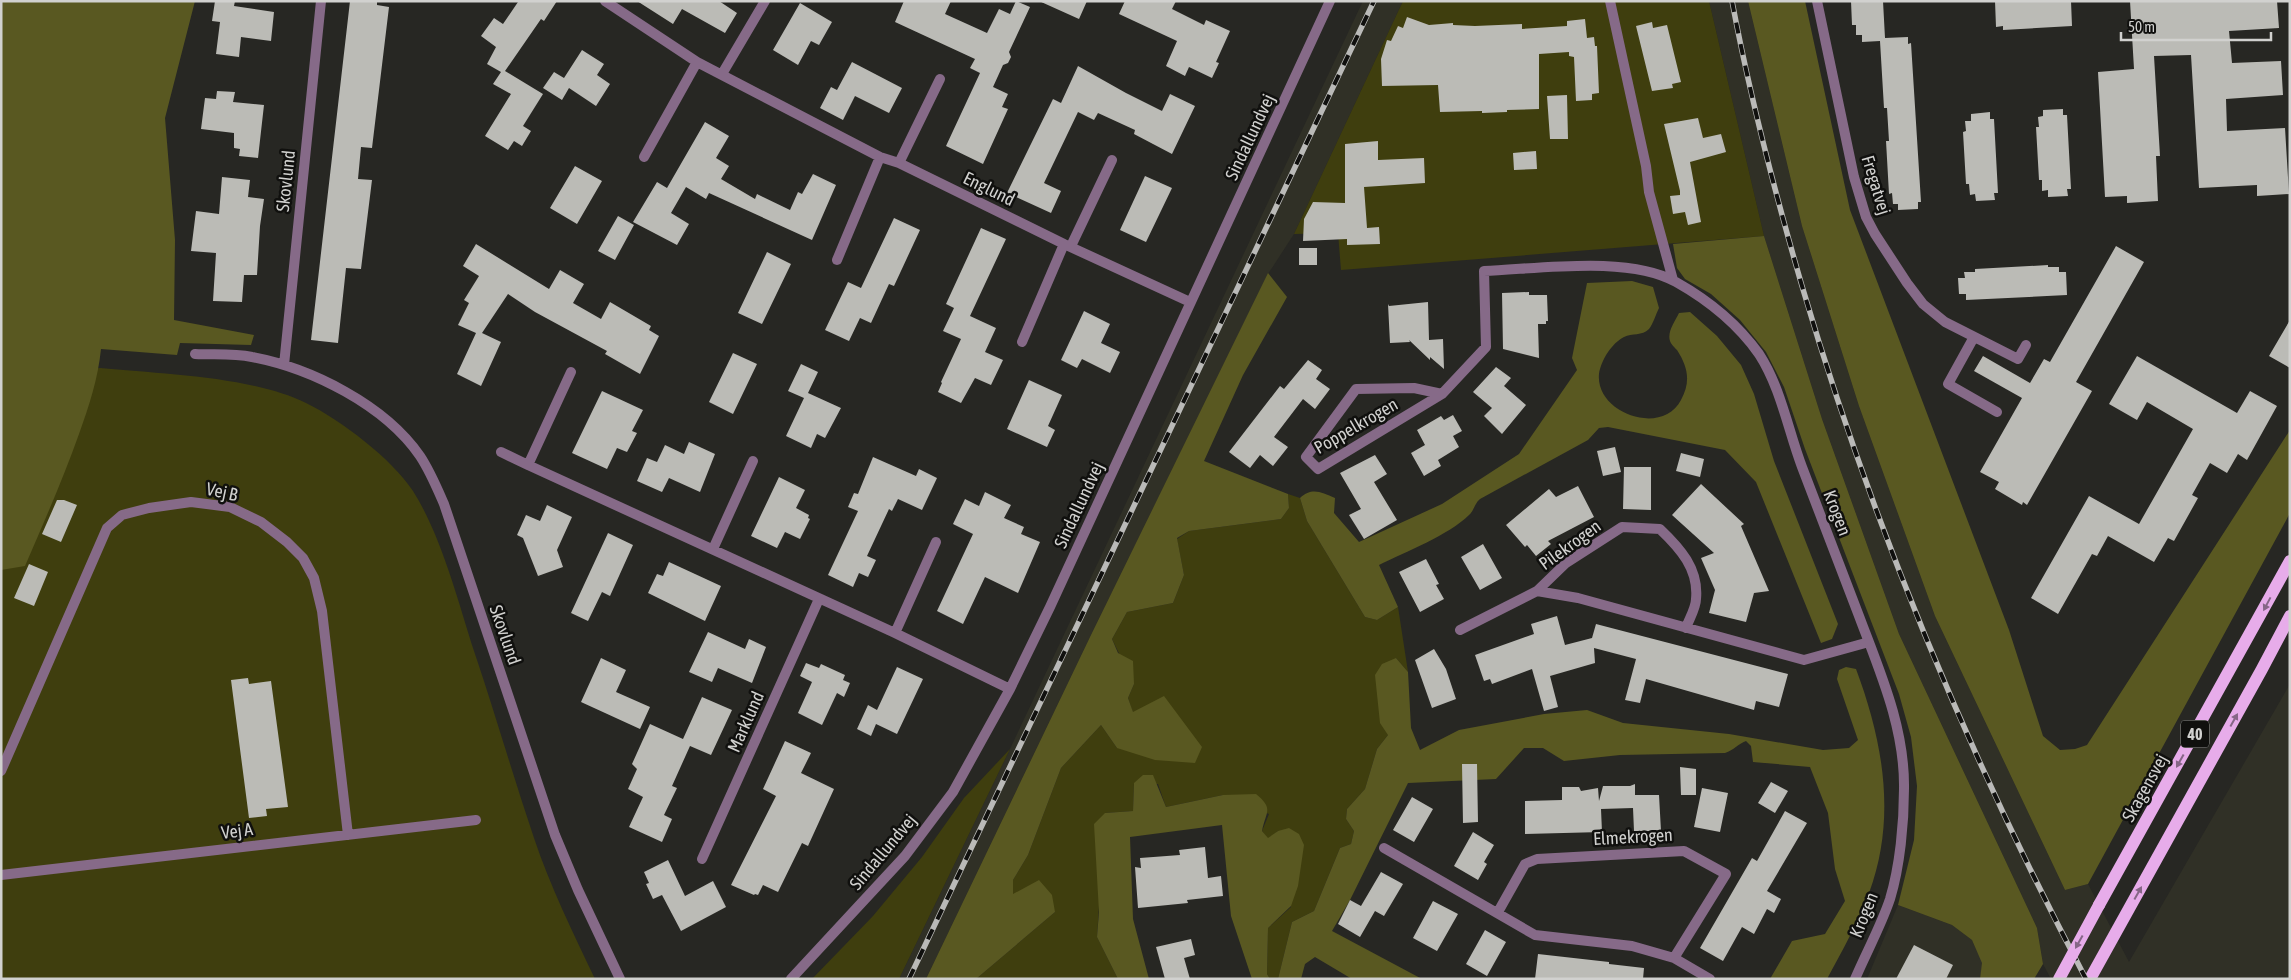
<svg xmlns="http://www.w3.org/2000/svg" width="2291" height="980" font-family="'Asap Condensed',sans-serif">
<rect width="100%" height="100%" fill="#272723"/>
<!-- built -->
<path fill="#303026" d="M1363 1H1403L1294 234 1268 274 1090 637 926 979H899L1010 749Z
M1709 1H1748L1802 226 1859 406 1935 616 2065 890 2088 884 2129 962 2290 684V979H2051L2043 964 2037 928 1899 634 1822 419 1764 236Z
M1898 905 1952 925 1972 940 1983 963 1980 979H1867Z"/>
<!-- green -->
<path fill="#3f3e0e" d="M1403 1H1709L1764 236 1341 270 1338 233 1294 234Z
M100 368C161 374 251 376 306 403 341 420 392 459 413 491 441 535 458 601 474 651 495 713 513 776 534 838 550 886 573 933 595 979H1V376Z
M1288 494 1300 498 1307 521 1365 617 1377 620 1398 607 1408 672 1396 658 1388 735 1377 749 1365 789 1347 809 1346 819 1354 831 1351 844 1340 848 1314 911 1292 922 1278 979H1270L1267 974 1268 928 1291 907 1278 831 1268 839 1262 831 1269 814 1223 795 1166 807 1158 784 1134 783 1133 811 1105 813 1097 937 1118 979H976L1055 912 1012 894 1013 880 1028 855 1061 768 1101 725 1117 748 1133 713 1128 698 1134 684 1112 639 1127 612 1173 603 1184 575 1177 539 1189 531 1281 519 1289 508Z
M1010 749 899 979H812L873 916 922 857 964 798Z"/>
<!-- forest -->
<path fill="#595821" d="M1 1H195L165 118 175 240 174 320 254 335 251 345 180 343 177 355 101 349C98 379 89 406 79 434 63 479 44 522 25 566L1 570Z
M1748 1H1805L1850 210 2009 630 2043 736 2060 750 2075 749 2087 745 2290 430V513L2088 884 2065 890 1935 616 1859 406 1802 226Z
M1764 236 1822 419 1899 634 2037 928 2043 964 2034 979H1980L1982 963 1972 940 1952 925 1898 905 1914 840 1917 786 1911 737 1899 694 1805 449 1784 387 1766 352 1740 320 1711 294 1685 279 1677 268 1673 244Z
M1268 273 1287 297 1243 375 1204 461 1288 494 1289 508 1281 519 1189 531 1177 538 1184 575 1173 603 1127 612 1112 639 1118 653 1133 661 1134 684 1128 698 1133 712 1164 696 1202 747 1195 763 1155 760 1117 748 1101 725 1061 768 1028 855 1013 880V894L1039 880 1052 895 1055 912 976 979H926L1090 637Z
M1632 281 1653 287 1659 308C1656 314 1653 324 1649 329 1642 336 1632 333 1624 337 1612 343 1601 360 1599 374 1595 413 1662 437 1681 400 1691 382 1688 367 1677 350 1675 348 1671 344 1670 341 1667 332 1675 321 1679 313L1690 312 1717 336 1741 365 1754 394 1774 461 1838 624 1832 639 1821 643 1756 482 1725 450 1608 427 1599 428 1588 440 1480 499C1474 504 1474 511 1469 515 1449 535 1405 552 1379 565L1398 607 1377 620 1365 617 1307 521 1300 498C1312 487 1321 492 1335 498L1334 513 1359 542 1442 504 1519 454 1577 370 1572 358 1587 283Z
M1396 658 1408 672 1411 728 1420 750 1459 730 1544 714 1587 710 1623 723 1729 734 1823 750 1849 748 1858 740 1837 679 1839 670 1846 667 1856 669C1883 741 1897 818 1869 893 1858 923 1842 951 1827 979H1770L1792 941 1825 934 1845 901 1835 869 1828 813 1810 767 1753 762 1751 746 1746 741C1738 744 1734 750 1725 753L1620 755 1564 761 1543 748H1524L1496 779 1408 783 1350 900 1332 931 1422 979H1352L1315 957 1305 964 1301 979H1278L1292 922 1314 911 1340 848 1351 844 1354 831 1346 819 1347 809 1365 789 1377 749 1388 735 1380 723 1375 675 1382 664Z
M1143 775H1153L1166 807 1223 795 1256 794C1274 809 1266 811 1262 831L1268 838 1278 831 1289 828 1299 834 1304 845 1298 886 1291 906 1268 928 1267 974 1270 979H1252L1231 916 1222 825 1130 837 1133 919 1149 979H1118L1097 937 1099 912 1094 824 1105 813 1133 811 1134 783Z"/>
<!-- building -->
<path fill="#bbbbb6" d="M215 1H235L234 6 274 12 271 41 241 37 239 57 216 54 220 22 212 21Z
M350 1H377V5L389 7 372 148 361 147 358 179 372 180 361 269 346 268 338 343 311 340Z
M516 1H557L544 21 541 19 505 71 543 94 523 126 531 131 522 146 514 141 508 150 485 136 511 94 493 84 501 72 487 64 496 47 481 36 494 18 503 24 518 2Z
M637 1H719L737 13 725 33 682 9 673 24Z
M904 1H951L945 14 987 33 999 9 1010 14 1016 1 1030 7 1009 52 1011 57 1008 63 1003 65 993 87 1008 94 1002 107 1008 109 983 164 946 146 980 73 970 68 975 59 895 22Z
M1039 1H1087L1079 19Z
M1125 1H1176L1172 9 1204 25 1206 20 1230 31 1216 62 1219 63 1212 78 1189 67 1185 76 1166 66 1177 41 1119 14Z
M1851 1H1883L1885 38 1908 37V44L1911 43 1921 202H1918V209L1898 210V204H1893L1892 193 1889 194 1886 141H1889L1887 108H1884L1880 41 1862 42V35H1856V25H1852Z
M1995 1H2071L2072 26 2003 30V26L1996 27Z
M2130 1H2277L2279 28 2229 31 2232 63 2281 61 2283 95 2226 99 2227 131 2285 128 2289 194 2257 196V185L2199 188 2191 55 2154 56 2160 156H2156L2158 201 2127 203V196L2105 197 2098 72 2134 69Z
M800 3 832 22 819 45 811 41 798 65 773 50Z
M1407 17 1429 25 1453 23V25L1475 26 1522 24V29L1567 26V21L1585 19 1587 38 1594 37 1595 46H1597L1599 93 1592 94V100L1576 101 1574 57 1569 56V52L1539 54V109L1507 110V112L1482 113V111L1440 112 1438 85 1382 86 1381 59 1387 40 1391 41 1398 26 1403 28Z
M1652 22 1653 28 1667 25 1681 82 1672 84 1673 88 1652 91 1636 26Z
M582 50 604 64 597 75 610 84 596 106 569 88 562 100 543 88 554 72 564 78Z
M852 62 902 88 889 113 855 96 843 120 820 108 831 87 837 90Z
M1078 66 1126 93 1162 111 1170 94 1195 106 1172 154 1134 134 1135 130 1098 113 1094 120 1078 112 1044 183 1061 191 1051 213 1007 193 1053 99 1061 103Z
M217 91 235 92 233 102 264 105 258 158 239 156 240 149 234 148V133L201 129 205 98 216 99Z
M1567 95 1568 139H1550L1547 96Z
M2063 109V115H2067L2071 189H2067L2068 196 2048 197V190L2042 191V180H2039L2036 127H2039L2038 117 2043 116V110Z
M1990 112V119H1994L1998 193H1994L1995 200 1976 201 1975 194 1970 195 1969 184H1966L1963 132 1966 131 1965 121H1971V114Z
M1698 118 1703 138 1721 134 1726 152 1690 162 1701 222 1688 225 1685 212 1673 214 1670 196 1680 195V191L1664 124Z
M705 122 729 136 716 158 729 166 721 179 755 199 757 194 790 210 798 192 802 194 813 174 836 185 812 240 709 193 706 199 686 187 671 213 689 224 677 245 633 222 657 182 667 188Z
M1378 141V160L1424 158 1425 183 1364 187 1367 228 1379 227 1380 244 1347 245V239L1303 241 1304 219 1313 202 1345 203V144Z
M1536 151 1537 169 1514 170 1513 153Z
M575 166 602 181 577 224 550 208Z
M1145 176 1172 188 1146 242 1120 230Z
M222 177 250 180 248 197 264 199 260 226 257 275H244L242 302 213 301 216 253 191 251 196 211 219 214Z
M618 216 634 225 615 260 598 251Z
M894 218 920 230 894 286 889 284 871 323 860 318 849 341 825 330 848 282 861 288Z
M981 228 1006 239 970 316 996 328 985 352 1003 360 991 385 975 378 961 403 938 392 942 383 941 382 961 339 943 331 954 308 946 304Z
M476 244 549 289 560 270 584 284 573 303 601 319 610 302 651 326 649 330 659 336 640 374 605 354 607 351 535 312 508 294 482 333 501 342 481 386 457 374 476 333 458 325 469 303 464 300 479 276 463 266Z
M2116 246 2144 262 2076 382 2092 391 2027 505 2023 502 2022 505 1995 489 1999 482 1980 472 2022 398 1974 371 1983 356 2030 383 2044 359 2050 362Z
M1299 248H1317V265H1299Z
M767 252 791 264 762 324 738 313Z
M2048 265V267H2059V272H2066L2067 295 1966 300V294H1959L1958 278H1965L1964 272H1975V269Z
M1529 292V295H1547L1548 321H1546V324H1538L1539 358 1503 349 1502 293Z
M1428 302 1429 340 1443 339 1444 369 1430 357V360L1409 340 1410 342 1390 343 1388 304 1389 306Z
M1084 311 1110 324 1101 343 1120 352 1110 373 1082 359 1077 368 1061 360Z
M2290 320V368L2269 356Z
M733 353 757 364 733 414 709 402Z
M2137 356 2237 413 2250 391 2277 406 2247 460 2238 454 2227 473 2210 463 2192 495 2198 498 2174 541 2168 538 2154 562 2108 536 2097 556 2092 554 2058 614 2031 598 2089 496 2139 524 2193 429 2147 402 2137 420 2109 404Z
M1308 360 1322 370 1316 379 1330 389 1315 409 1303 399 1274 437 1288 447 1273 466 1260 455 1250 468 1229 452 1280 386 1284 389Z
M801 364 818 372 808 393 841 408 825 438 817 434 811 448 786 436 804 398 788 391Z
M1496 367 1511 378 1504 386 1526 405 1502 434 1484 416 1492 408 1473 392Z
M1029 380 1062 395 1048 426 1055 430 1047 447 1007 429Z
M602 391 643 410 632 431 637 433 627 452 617 448 607 469 572 453Z
M1453 415 1462 431 1453 436 1459 447 1438 460 1441 466 1424 476 1411 453 1425 445 1417 430 1441 416 1444 420Z
M689 442 715 454 700 492 669 478 662 492 637 481 647 458 657 462 665 445 684 454Z
M1615 447 1621 472 1603 476 1597 451Z
M1681 453 1704 459 1700 477 1676 471Z
M1375 455 1387 474 1374 482 1397 520 1364 539 1349 515 1361 509 1340 473Z
M873 457 916 476 919 469 937 478 922 510 898 499 892 511 889 509 867 556 876 560 868 577 859 573 853 587 828 575 858 511 848 507 854 493 858 494Z
M1624 467H1651V510L1623 509Z
M779 477 805 490 796 508 809 515 808 518 810 519 800 539 785 532 777 548 751 536Z
M1701 484 1744 524 1741 526 1769 591 1754 593 1746 622 1709 613 1715 590 1701 558 1714 553 1672 515Z
M1578 486 1594 517 1548 541 1551 544 1536 556 1527 545 1525 547 1506 525 1549 489 1556 497Z
M985 492 1011 505 1004 518 1024 527 1021 534 1040 542 1018 593 985 577 963 624 937 611 973 534 953 524 965 499 979 506Z
M57 500H64L77 505 61 542 42 534Z
M547 505 572 517 557 550 563 567 538 576 523 538 517 535 526 515 540 521Z
M608 533 633 545 610 596 602 592 588 621 571 613Z
M1483 544 1502 578 1480 590 1461 557Z
M1426 559 1439 584 1436 585 1444 599 1420 612 1399 572Z
M669 562 721 586 705 621 648 593 657 574 663 576Z
M29 564 48 572 34 606 14 598Z
M1557 616 1565 645 1592 638 1596 624 1788 674 1779 707 1756 701 1754 710 1646 679 1640 703 1625 700 1636 659 1594 648 1595 663 1550 676 1558 707 1544 711 1532 669 1492 684 1490 679 1484 681 1475 655 1534 634 1531 624Z
M708 632 745 649 749 639 766 647 752 683 718 668 712 682 689 672Z
M1434 649 1446 669 1456 699 1432 708 1415 660Z
M601 658 626 670 616 692 650 707 640 729 581 702Z
M806 663 819 668 821 664 845 675 843 680 850 683 844 697 837 693 822 725 798 713 812 682 800 676Z
M897 667 923 679 897 734 876 724 871 736 857 729 868 705 877 710Z
M248 678 249 684 271 681 288 807 266 809 267 816 249 818 231 680Z
M702 697 732 710 711 755 690 746 672 786 677 788 664 815 672 819 662 842 629 827 643 797 628 789 637 769 632 764 650 724 683 739Z
M785 741 811 753 801 773 834 789 808 846 802 843 778 892 763 885 758 895 755 894 754 895 731 885 776 796 763 789Z
M1462 764H1477L1478 822 1463 823Z
M1680 767 1696 769V795H1681Z
M1771 782 1788 791 1775 813 1758 803Z
M1635 784V795H1659L1661 831H1634L1633 808 1601 809 1602 832 1525 834V801L1562 800V787H1579L1581 791 1598 788 1599 801 1603 786H1630Z
M1702 788 1728 793 1720 832 1694 827Z
M1412 797 1433 809 1414 842 1393 830Z
M1785 811 1807 823 1767 891 1781 899 1774 913 1767 909 1754 934 1742 927 1723 961 1700 948 1752 858 1757 861Z
M1473 832 1494 845 1484 862 1487 864 1478 880 1454 866Z
M1205 847 1208 878 1221 876 1223 896 1187 900 1188 903 1138 908 1135 867 1141 868 1140 858 1180 855 1179 850Z
M668 860 685 896 713 881 726 907 681 931 662 895 653 899 646 884 649 883 644 872Z
M1381 872 1403 884 1384 916 1375 911 1360 937 1338 924 1350 900 1361 906Z
M1433 901 1458 914 1437 951 1413 938Z
M1485 930 1506 942 1487 976 1466 964Z
M1191 939 1195 955 1184 958 1190 979H1165L1156 947Z
M1914 945 1953 965 1946 979H1896Z
M1538 954 1609 962V964L1644 968 1643 979H1535Z"/>
<g fill="none" stroke-linecap="round" stroke-linejoin="round">
<!-- minor -->
<path stroke="#866a88" stroke-width="10" d="M605 1 697 62 880 157 899 163 1064 244 1190 302
M1610 1 1646 166 1649 192 1673 280
M1817 1 1854 177 1866 217 1875 234 1907 283 1923 304 1945 322 2018 359 2026 345
M722 74 765 1
M644 157 697 62
M899 163 940 79
M1071 246 1112 160
M837 260 880 157
M1974 337 1948 384 1997 412
M1022 342 1064 244
M195 354C214 355 233 353 252 357 311 368 385 405 420 456 430 471 437 488 444 504L555 835 578 890 620 979
M284 365 321 1
M1442 394 1414 388 1356 389 1306 457 1318 469 1442 394 1486 347 1484 271C1538 269 1629 255 1676 282 1708 300 1737 323 1759 354 1781 388 1788 430 1802 467 1821 517 1840 567 1859 616 1880 672 1905 728 1904 789 1904 823 1900 866 1890 899 1881 926 1866 953 1855 979
M501 452 528 465 571 372
M528 465 895 633 1010 689
M713 549 753 461
M1537 591 1566 563 1622 527 1660 529C1680 548 1699 569 1696 599 1696 608 1689 619 1686 628
M1460 630 1537 591 1578 598 1804 660 1869 642
M895 633 936 542
M1 771 107 528 122 515 149 508 191 502 230 507 261 522 287 542 303 558 314 578 322 611 348 835
M1384 848 1535 935 1632 946 1674 958 1710 979
M702 859 819 599
M1 875 476 820
M1498 912 1525 864 1537 859 1684 851 1726 874 1674 958
M791 979 905 856 953 792 1010 689 1050 607 1330 1"/>
<!-- primary -->
<path stroke="#e7acea" stroke-width="12" d="M2099 905 2290 561
M2090 979 2262 669 2290 616"/>
<!-- rail casing -->
<g stroke="#babab8" stroke-width="5.5">
<path id="rail" d="M1732 1C1750 97 1775 193 1802 286 1873 527 1969 757 2086 979
M909 979 1374 1"/>
</g>
<!-- rail -->
<use href="#rail" stroke="#10100e" stroke-width="4" stroke-dasharray="11" stroke-linecap="butt"/>
<!-- primary-bridge -->
<path stroke="#e7acea" stroke-width="12" d="M2059 979 2099 905"/>
</g>
<!-- one-way arrows -->
<defs><path id="oneway-solid" d="M-6-.8H1V-3.2L6.5 0L1 3.2V.8H-6Z" transform="scale(1.25)"/></defs>
<g fill="#866687">
<use href="#oneway-solid" transform="translate(2267 604) rotate(118)"/>
<use href="#oneway-solid" transform="translate(2234 720) rotate(-61)"/>
<use href="#oneway-solid" transform="translate(2180 761) rotate(119)"/>
<use href="#oneway-solid" transform="translate(2138 893) rotate(-61)"/>
<use href="#oneway-solid" transform="translate(2079 942) rotate(119)"/>
</g>
<g text-anchor="middle" stroke-width="5" stroke-linejoin="round" paint-order="stroke">
<!-- shield labels -->
<rect fill="#10100e" stroke="#979795" stroke-width="1" x="2181" y="720.5" width="28" height="27" rx="4"/>
<g font-size="16" font-weight="bold" fill="#d1d1cf">
<text x="2195" y="740">40</text>
</g>
<!-- street labels -->
<g font-size="18" fill="#d1d1cf" stroke="#10100e">
<text transform="translate(1250 137) rotate(-65)" y="6">Sindallundvej</text>
<text transform="translate(286 181) rotate(-84)" y="6">Skovlund</text>
<text transform="translate(1876 185) rotate(73)" y="6">Fregatvej</text>
<text transform="translate(989 189) rotate(26)" y="6">Englund</text>
<text transform="translate(1356 426) rotate(-30)" y="6">Poppelkrogen</text>
<text transform="translate(222 492) rotate(12)" y="6">Vej B</text>
<text transform="translate(1079 505) rotate(-65)" y="6">Sindallundvej</text>
<text transform="translate(1837 513) rotate(69)" y="6">Krogen</text>
<text transform="translate(1570 545) rotate(-36)" y="6">Pilekrogen</text>
<text transform="translate(505 635) rotate(71)" y="6">Skovlund</text>
<text transform="translate(746 722) rotate(-66)" y="6">Marklund</text>
<text transform="translate(2145 788) rotate(-61)" y="6">Skagensvej</text>
<text transform="translate(237 831) rotate(-7)" y="6">Vej A</text>
<text transform="translate(1633 837) rotate(-3)" y="6">Elmekrogen</text>
<text transform="translate(883 852) rotate(-50)" y="6">Sindallundvej</text>
<text transform="translate(1864 915) rotate(-68)" y="6">Krogen</text>
</g>
</g>
<!-- border -->
<rect width="2291" height="980" fill="none" stroke="#d1d1cf" stroke-width="5"/>
<!-- scale -->
<path d="M2121 32v8h150v-8" fill="none" stroke="#d1d1cf" stroke-width="2.5"/>
<text x="2128" y="32" font-size="15" fill="#d1d1cf" stroke="#10100e" stroke-width="4" paint-order="stroke">50 m</text>
</svg>
